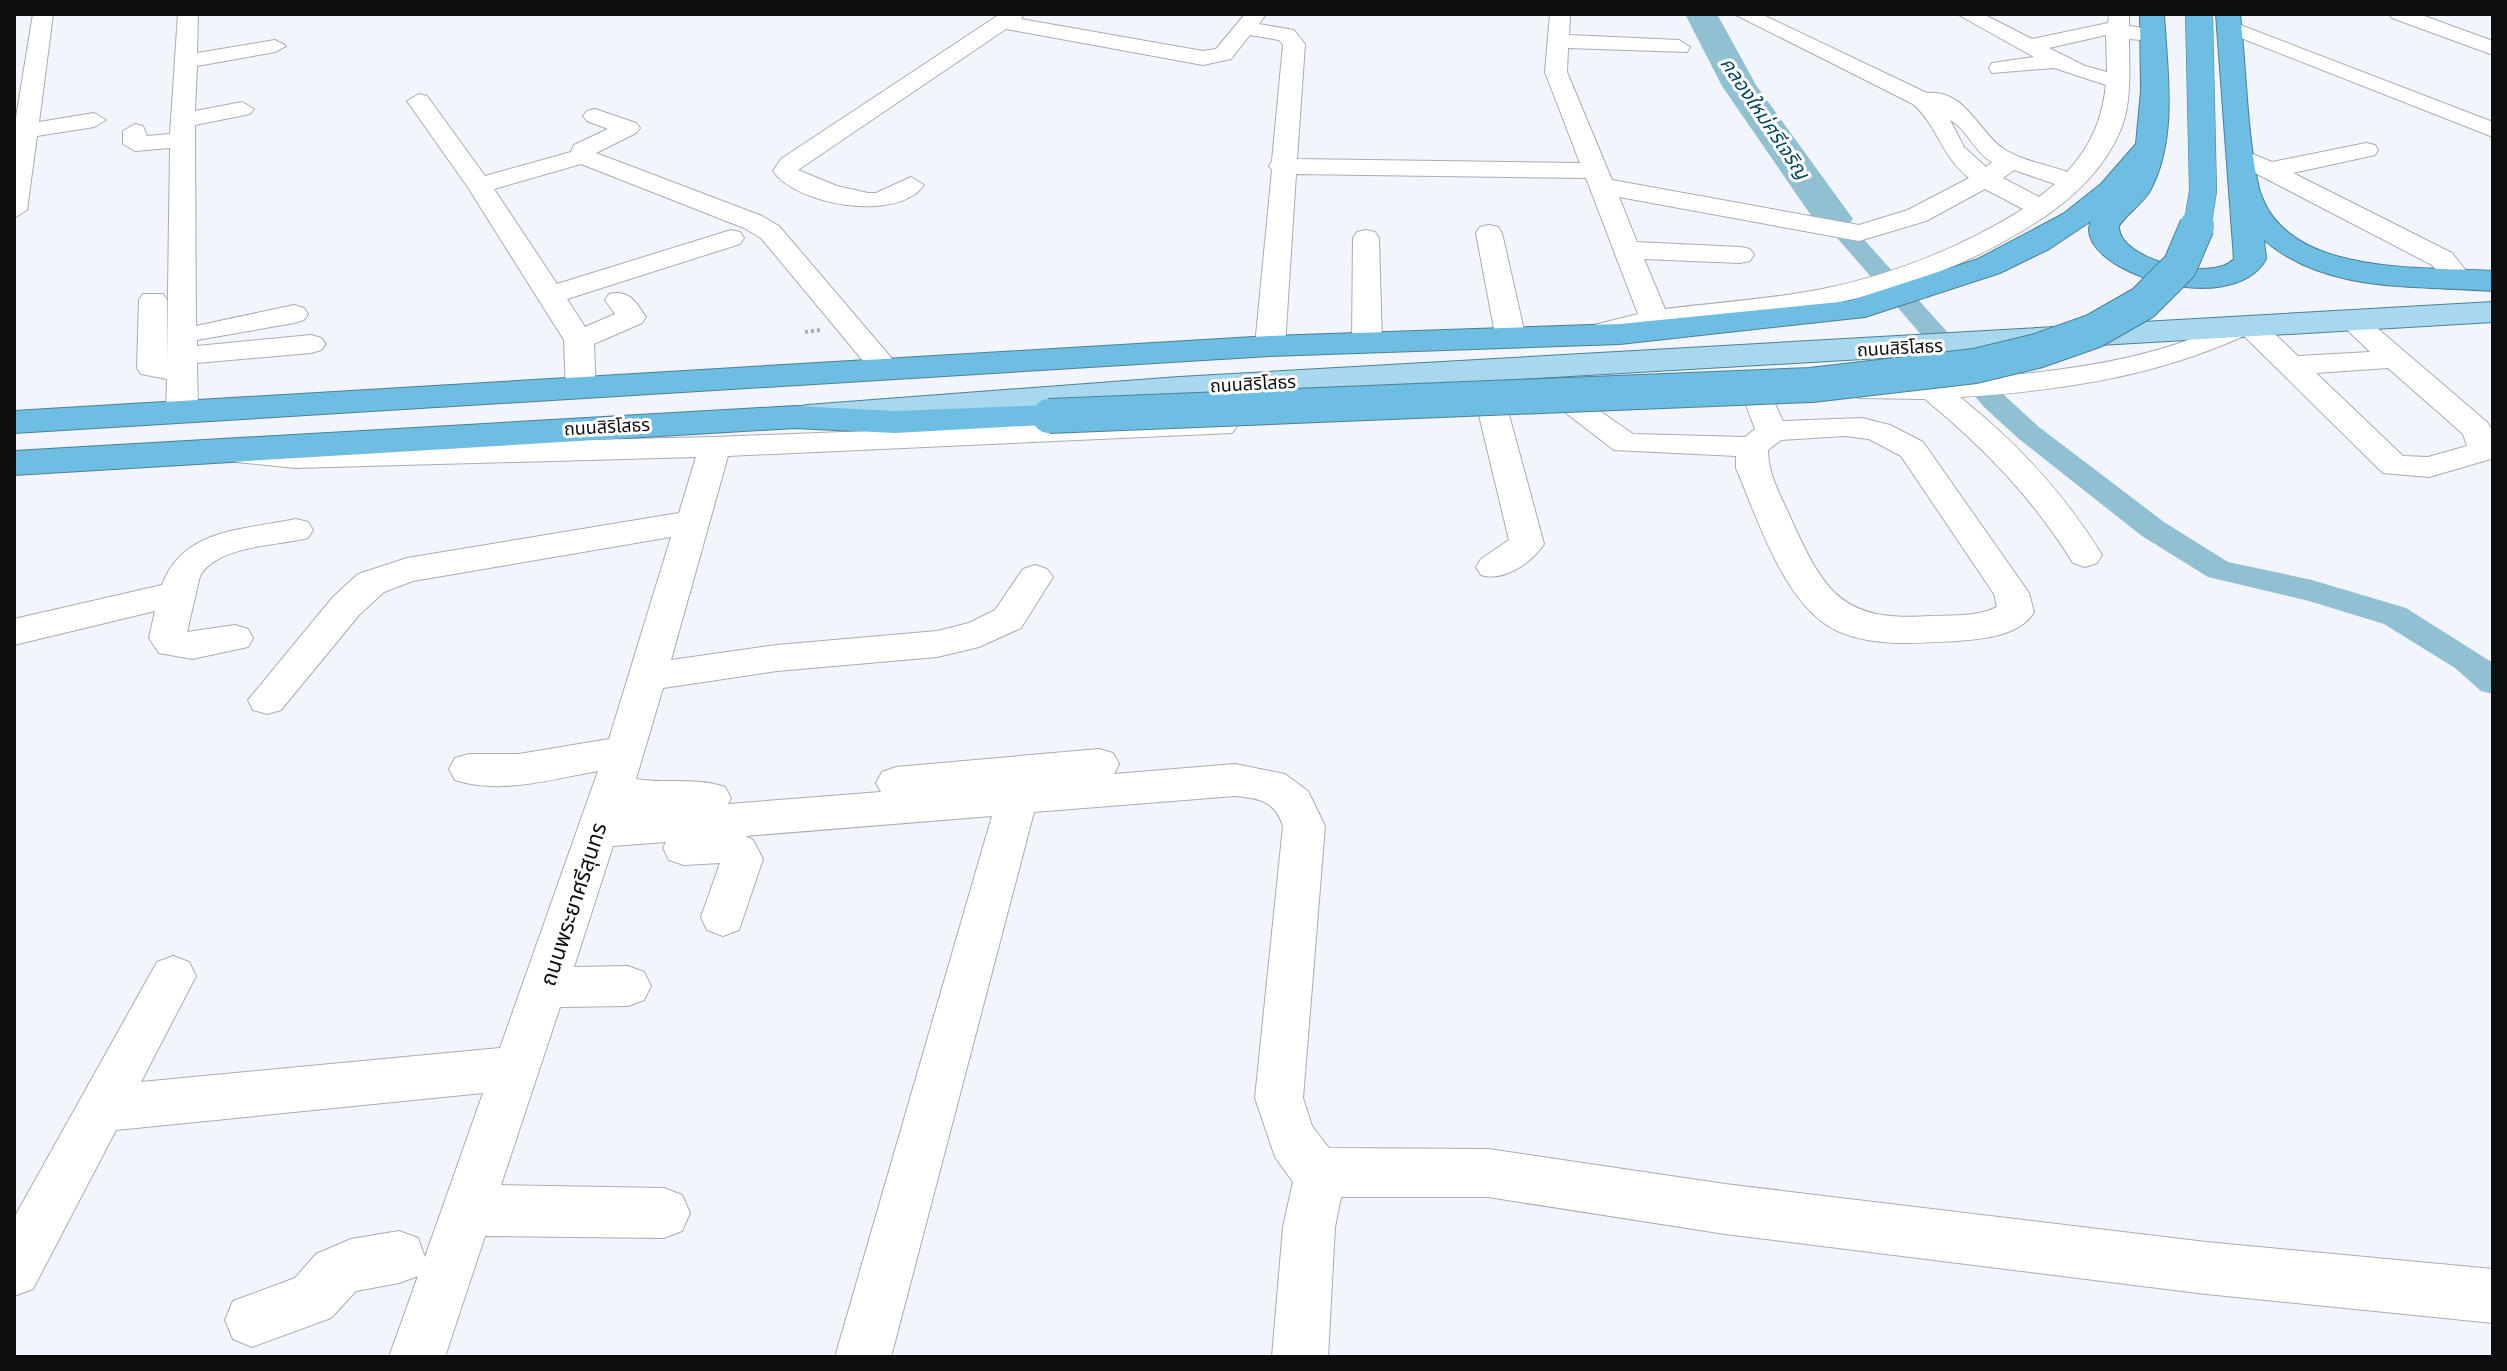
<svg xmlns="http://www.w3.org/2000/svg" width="2507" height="1371" font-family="Arial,'Noto Sans Thai',sans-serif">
<rect width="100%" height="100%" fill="#f2f5fc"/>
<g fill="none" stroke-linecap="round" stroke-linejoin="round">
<!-- canal -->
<path fill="#91c0d3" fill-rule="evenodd" d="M1833 212 1841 214 2005 396 2039 427 2164 522 2228 562 2312 580 2406 608 2493 663V694L2481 691 2455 668 2384 624 2309 601 2208 577 2142 536 2019 439 1985 408 1825 224 1821 219 1825 214Z"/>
<!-- river -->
<path fill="#91c0d3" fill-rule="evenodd" d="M1685 14H1717L1756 85 1853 219 1847 227 1833 231 1819 227 1722 86Z"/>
<!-- minor casing -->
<g stroke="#a9acb2" stroke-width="2">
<path id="minor" d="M33 14H53L39 122 94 113 106 120 94 127 37 136 27 210 14 218V130Z
M178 14H198L197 53 275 40 286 46 275 52 197 66 195 111 242 102 254 109 250 114 195 125 196 326 294 305 304 308 308 314 304 320 294 323 197 340V346L311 335 321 338 326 344 321 350 311 353 197 363 198 412 193 419H171L166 412 167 379 141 374 137 368 139 300 143 294H163L167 300V362L170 148 135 151 123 144V131L135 124 143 126 147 136 170 134Z
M1000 14H1024L1021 19 1203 51 1216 49 1245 14H1266L1259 24 1294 30 1305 44 1297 159 1580 163 1545 72 1550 14H1570L1569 35 1679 40 1690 47 1687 52 1568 48 1567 72 1612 180 1859 225 1908 210 1969 178C1942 157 1937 125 1913 104L1734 14H1761L1927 93C1966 88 1980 136 2007 151 2024 161 2048 165 2067 172 2091 146 2102 120 2106 85L2054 68 1992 73 1989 68 1992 63 2034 57 1957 14H1983L2032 39 2108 23 2109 14H2129V26L2150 29 2153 34 2142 40 2129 39C2129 68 2132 102 2121 129 2102 175 2063 207 2022 231 1956 271 1881 296 1806 309 1731 322 1658 326 1584 345L1574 342 1569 336 1574 330 1638 314 1586 178 1296 174 1285 346 1280 352H1260L1255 346 1272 170 1269 166 1272 161 1283 45 1279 40 1250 35 1231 59 1203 65 1006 29 798 170 837 186 868 193H876L911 177 924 185C897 223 796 205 773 171L781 159ZM2106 35 2107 72 2085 66 2049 48ZM1950 120C1968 130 1974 152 1992 162L1986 167 1964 147ZM2014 170 2055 184 2039 197 2003 178ZM1985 189 2023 209C1957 250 1882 279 1806 292 1759 300 1712 303 1665 309L1644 259 1740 263 1750 261 1754 255 1750 249 1740 247 1637 242 1619 197 1859 241 1926 221Z
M2389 14H2419L2493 41V55L2392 18Z
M2230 21 2493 122V137L2223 31 2219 27Z
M419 94 427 96 485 176 571 152 574 145 608 129 587 121 583 116 587 111 595 109 636 123 640 128 636 133 596 153 762 216 779 226 900 368 896 374H874L761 238 744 228 581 164 494 189 557 284 731 230 740 232 744 238 740 244 567 299 585 327 615 314 605 300 609 294C629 289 636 302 646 317L642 323 594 344 596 389 592 395H570L566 389 564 340 467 186 407 101Z
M2366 143 2375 145 2378 150 2375 155 2293 173 2452 253 2471 277 2467 283H2447L2432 265 2234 162 2231 157 2243 150 2272 162Z
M1489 225 1498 227 1502 233 1526 339 1521 345H1501L1496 339 1476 233 1480 227Z
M1366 230 1375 232 1379 238 1382 344 1377 350H1357L1352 344 1353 238 1357 232Z
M2353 313 2363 316 2487 422 2493 431 2491 459 2429 477 2383 473 2244 336C2153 377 2059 391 1960 397 2017 443 2064 493 2102 555L2097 563 2085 567 2073 563C2033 498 1983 447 1925 399L1858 398 1854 392 1858 386 1869 383C1973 378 2078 376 2177 344 2207 334 2232 315 2263 323L2298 356 2370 352 2339 322 2343 316ZM2388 368 2463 434 2467 446 2428 457 2403 456 2316 373Z
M1758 388 1769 391 1783 421 1862 418 1890 425 1923 442 2029 593 2034 612C2020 636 1982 639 1957 641 1919 643 1879 647 1842 633 1786 612 1758 519 1736 468V456L1614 450 1558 407 1562 400H1584L1633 434 1745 437 1755 429 1743 397 1747 391ZM1845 436 1869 439 1901 456 1994 594 1997 607C1977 617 1953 615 1931 616 1843 622 1825 594 1791 519 1781 496 1768 475 1768 450L1781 440Z
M1493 402 1504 404 1508 411 1544 544C1532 563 1503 582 1481 575L1476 567 1481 559 1509 540 1478 411 1482 404Z
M1221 417 1232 419 1237 426 1232 433 728 456 671 660 777 645 937 631 969 623 995 610 1023 569 1035 565 1047 569 1053 577 1021 628 979 647 937 657 777 671 663 688 636 779C665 784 697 777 725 787L731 798 728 804 881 792 876 783 882 772 896 767 1099 749 1113 753 1119 764 1114 774 1235 764 1285 774 1308 791 1325 826 1303 1098 1312 1126 1329 1148 1488 1149 1725 1184 2206 1242 2493 1269V1323L2206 1294 1725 1234 1488 1197H1341L1335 1227 1328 1357H1272L1283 1227 1293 1182 1275 1157 1255 1098 1283 826C1275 801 1259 798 1235 796L1034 812 891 1357H835L992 816 745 836 753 840 763 859 739 930 723 936 707 930 701 917 720 863 684 865 669 860 663 848 666 842 613 846 574 967 628 966 644 972 651 986 644 1000 628 1006 560 1007 501 1185 664 1188 682 1195 690 1213 682 1231 664 1238 485 1236 445 1357H389L423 1262 418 1276 399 1283 356 1291 331 1318 252 1347 233 1339 225 1320 233 1301 295 1278 316 1254 351 1239 399 1231 418 1238 425 1257 483 1093 116 1130 33 1289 14 1296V1218L157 962 173 956 189 962 196 976 141 1082 500 1048 598 771C552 779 501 795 455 780L449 769 455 758 469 754H519L609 739 671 537 413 581 384 592 359 615 281 710 267 714 253 710 248 700 333 597 358 574 407 558 679 513 696 457 295 468 236 462 231 455 236 448 715 437Z
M296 519 308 522 313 530 308 538C277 546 218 545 200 576L187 632 235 625 248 629 253 638 248 647 192 659 159 653 149 638 155 611 14 645V619L162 585C183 528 244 530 296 519Z"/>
</g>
<!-- major casing -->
<g stroke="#4b8098" stroke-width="2">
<path id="major" d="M2493 302V322L1179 399 807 427 794 424 789 416 794 408 807 405 1179 377Z"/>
</g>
<!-- highway casing -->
<g stroke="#4b8098" stroke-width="2">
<path id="highway" d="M2140 14H2164C2167 69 2178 137 2151 189 2143 204 2128 212 2119 226 2117 260 2213 283 2234 259L2216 14H2240C2246 66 2247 135 2258 184 2279 278 2422 266 2493 271V291C2415 285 2327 294 2264 240L2266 259C2231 322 2070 269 2091 221L2049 249 2000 273 1865 317 1620 344 1270 356 14 433V411L1270 336 1620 324 1849 301 1978 259 2063 214 2101 184 2136 144 2141 91Z
M1049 405 1062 408 1067 416 1062 424 895 433 795 428 14 475V451L795 406 895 411Z"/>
</g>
<!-- path -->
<path stroke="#aaacb2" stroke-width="4" stroke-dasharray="3 3" stroke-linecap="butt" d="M805 332 820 330"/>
<!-- minor -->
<use href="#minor" fill="#fff" fill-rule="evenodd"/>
<!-- major -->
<use href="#major" fill="#a7d8ee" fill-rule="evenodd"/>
<!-- highway -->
<use href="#highway" fill="#6dbee2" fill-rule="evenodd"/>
<!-- highway-bridge-far1 casing -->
<g stroke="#4b8098" stroke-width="28" stroke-linecap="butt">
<path id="highway-bridge-far1" d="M2197 228 2203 191 2199 14"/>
</g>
<!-- highway-bridge casing -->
<g stroke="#4b8098" stroke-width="36" stroke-linecap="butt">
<path id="highway-bridge" d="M1049 416 1811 385 1975 366 2037 351 2094 331 2143 303 2180 266 2197 226"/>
</g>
<!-- highway-bridge-far1 -->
<use href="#highway-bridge-far1" stroke="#6dbee2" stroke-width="27"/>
<!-- highway-bridge -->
<use href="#highway-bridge" stroke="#6dbee2" stroke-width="34"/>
</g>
<g text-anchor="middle" stroke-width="6" stroke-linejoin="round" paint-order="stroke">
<!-- far-street labels -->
<g font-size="18" fill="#0d0e10" stroke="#fff">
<text transform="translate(1900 348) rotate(-3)" y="6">ถนนสิริโสธร</text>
<text transform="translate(1253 384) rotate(-3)" y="6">ถนนสิริโสธร</text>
<text transform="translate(607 427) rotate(-3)" y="6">ถนนสิริโสธร</text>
</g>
<!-- far-water labels -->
<g font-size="20" font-style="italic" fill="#074a5e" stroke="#fff">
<text transform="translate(1765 118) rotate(56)" y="7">คลองใหม่ศรีเจริญ</text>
</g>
<!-- street labels -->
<g font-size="22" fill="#0d0e10" stroke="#fff">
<text transform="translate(573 904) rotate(-72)" y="8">ถนนพระยาศรีสุนทร</text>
</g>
</g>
<!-- border -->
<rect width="2507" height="1371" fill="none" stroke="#0d0e10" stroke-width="32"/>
</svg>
